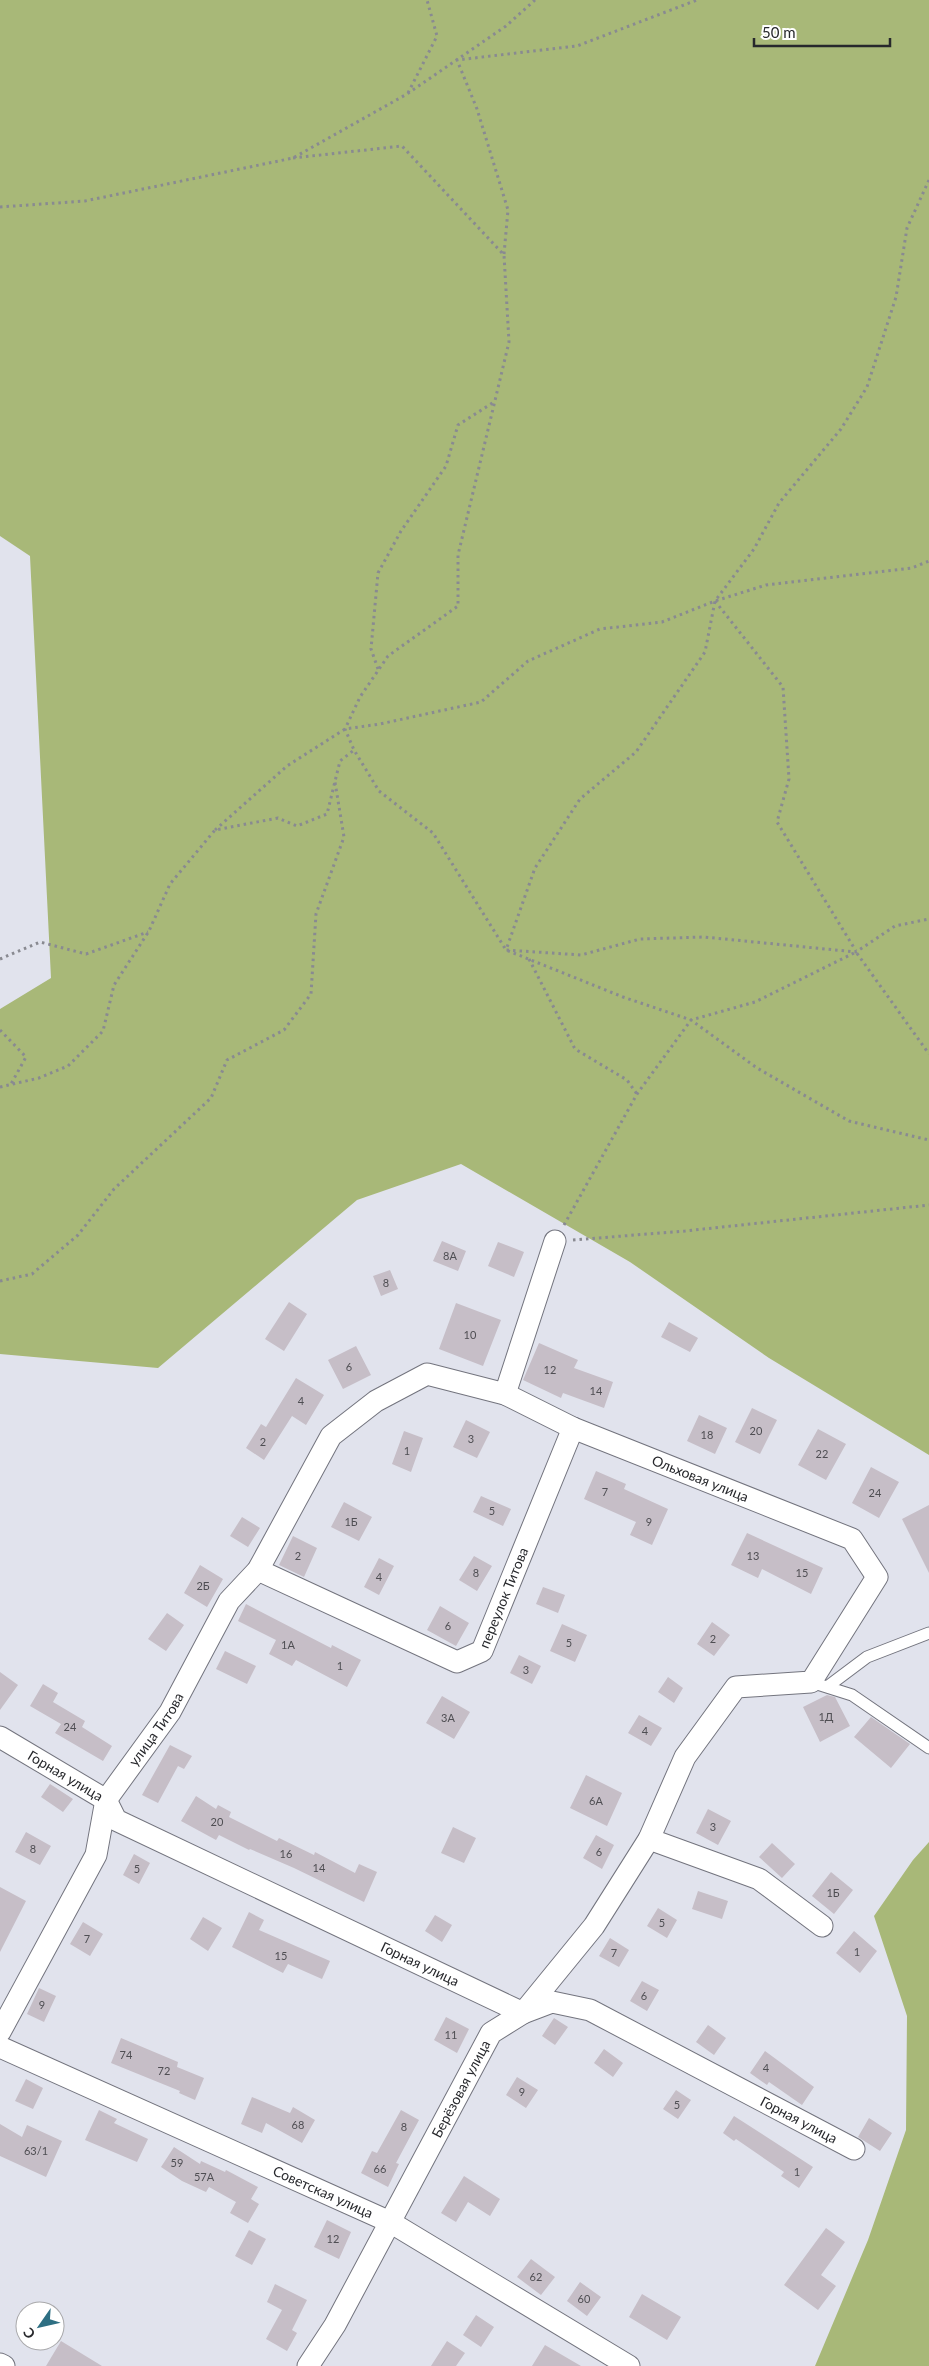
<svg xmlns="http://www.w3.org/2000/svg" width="929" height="2366" font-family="Lato,sans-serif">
<rect width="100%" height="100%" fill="#e1e3ed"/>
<!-- forest -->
<path fill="#a8b878" d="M0 0H929V1455L769 1358 630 1262 461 1164 357 1200 158 1368 0 1354V1009L51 978 30 556 0 536Z
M929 1842V2366H815L868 2240 906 2130 907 2016 874 1916 913 1860Z"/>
<!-- building -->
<path fill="#c6bec7" d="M442 1241 466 1251 458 1271 433 1261Z
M498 1242 524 1252 514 1277 488 1266Z
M390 1270 398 1289 381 1296 373 1276Z
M289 1302 307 1314 284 1351 265 1339Z
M456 1303 501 1320 483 1366 439 1349Z
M669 1322 698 1338 690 1352 661 1337Z
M539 1343 578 1360 574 1368 613 1382 604 1408 563 1393 561 1398 523 1380Z
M356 1346 371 1375 343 1389 328 1360Z
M296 1378 324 1395 306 1425 292 1416 264 1460 246 1448 261 1424 266 1427Z
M752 1408 777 1420 760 1454 735 1442Z
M699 1415 727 1428 715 1454 687 1441Z
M466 1420 490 1432 477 1458 453 1447Z
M818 1429 846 1444 826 1480 798 1465Z
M404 1431 423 1438 411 1472 392 1464Z
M871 1467 899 1482 879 1518 852 1503Z
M596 1471 626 1484 624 1489 668 1509 652 1545 630 1535 636 1522 584 1499Z
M481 1496 511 1509 503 1526 473 1512Z
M344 1502 372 1517 359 1541 331 1527Z
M929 1505V1573L902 1519Z
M242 1517 260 1528 248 1547 230 1536Z
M747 1533 823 1568 811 1594 762 1569 758 1578 731 1565Z
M293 1536 317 1548 304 1577 279 1565Z
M474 1556 492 1566 477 1591 459 1580Z
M379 1558 394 1566 379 1595 364 1587Z
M200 1565 223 1579 207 1607 184 1593Z
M543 1587 565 1595 558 1613 536 1604Z
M246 1604 331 1648 332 1645 361 1660 347 1687 296 1660 292 1666 269 1654 276 1640 238 1621Z
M440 1606 469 1623 456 1646 427 1630Z
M167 1613 184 1625 166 1651 148 1639Z
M712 1622 730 1635 714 1656 697 1644Z
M562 1624 587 1635 575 1662 550 1651Z
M225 1651 256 1666 247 1684 216 1669Z
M519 1655 541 1666 532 1684 510 1673Z
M0 1672 18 1685 0 1710Z
M668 1677 683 1688 674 1703 658 1692Z
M43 1684 58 1693 53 1702 85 1721 82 1727 112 1746 103 1761 55 1733 61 1724 30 1706Z
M827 1695 835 1697 850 1726 820 1742 803 1707Z
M442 1696 470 1712 454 1739 426 1723Z
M639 1715 662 1728 651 1746 628 1733Z
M871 1717 910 1744 891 1768 854 1737Z
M170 1745 192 1756 184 1769 178 1766 158 1803 142 1795Z
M586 1775 622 1793 607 1826 570 1808Z
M50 1784 73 1799 63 1812 41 1797Z
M196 1796 216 1809 218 1805 231 1812 229 1817 277 1841 279 1838 314 1855 315 1852 355 1873 359 1864 377 1872 364 1902 294 1868 250 1849 249 1850 219 1835 216 1840 181 1821Z
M708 1809 731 1821 718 1845 696 1833Z
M453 1827 476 1838 464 1863 441 1853Z
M26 1832 51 1846 40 1865 15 1852Z
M596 1835 614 1845 602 1869 583 1858Z
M772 1843 795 1864 782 1878 759 1857Z
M134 1854 150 1863 139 1884 123 1875Z
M831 1872 853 1890 834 1914 812 1896Z
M0 1887 26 1901 0 1952Z
M698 1891 728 1901 722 1919 692 1909Z
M658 1908 677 1920 667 1938 647 1926Z
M249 1912 264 1920 259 1930 330 1961 322 1979 288 1964 283 1973 232 1947Z
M435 1915 452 1925 442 1942 425 1931Z
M203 1917 222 1928 208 1951 190 1939Z
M83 1922 103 1934 90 1956 70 1944Z
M854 1931 877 1951 860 1973 836 1953Z
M610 1938 629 1950 619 1967 599 1956Z
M642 1981 659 1990 647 2011 630 2001Z
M39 1988 56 1996 44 2022 27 2014Z
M446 2017 469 2029 457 2053 434 2040Z
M554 2018 568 2027 555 2045 542 2036Z
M708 2025 726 2038 714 2055 696 2042Z
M121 2038 178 2062 177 2067 204 2078 195 2100 179 2093 180 2091 111 2063Z
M604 2049 623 2063 613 2077 594 2063Z
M765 2051 814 2087 802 2105 769 2082 767 2085 750 2073Z
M517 2077 538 2090 526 2108 506 2095Z
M26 2079 43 2088 33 2109 15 2101Z
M676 2090 691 2100 678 2119 663 2109Z
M252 2097 290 2113 293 2107 315 2120 302 2143 266 2123 262 2133 241 2124Z
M99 2110 117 2119 114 2123 148 2139 137 2162 85 2140Z
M401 2110 419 2120 396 2163 399 2164 388 2187 361 2173 372 2151 377 2153Z
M734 2116 813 2167 799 2188 781 2176 784 2172 736 2139 734 2141 723 2133Z
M869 2118 892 2133 880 2151 858 2137Z
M0 2124 22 2137 27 2125 62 2141 46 2177 0 2156Z
M174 2147 200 2164 201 2161 225 2172 226 2170 258 2187 251 2199 259 2204 248 2223 230 2213 236 2202 209 2187 206 2192 182 2181 161 2167Z
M464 2176 500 2199 490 2216 468 2202 456 2222 441 2213Z
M327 2220 351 2232 339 2259 314 2247Z
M826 2228 845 2242 821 2275 836 2286 818 2310 784 2285Z
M249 2230 266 2239 252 2265 235 2256Z
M531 2259 555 2277 541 2295 517 2277Z
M580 2282 601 2297 587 2316 567 2301Z
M275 2284 307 2300 292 2330 297 2333 287 2351 266 2339 282 2310 267 2302Z
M642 2294 681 2317 667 2340 629 2317Z
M476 2315 494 2327 481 2347 463 2335Z
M61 2341 102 2366H46Z
M447 2341 465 2353 456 2366H431Z
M545 2345 581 2366H532Z"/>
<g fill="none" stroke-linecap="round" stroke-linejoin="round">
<!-- lane casing -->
<g stroke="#73747e" stroke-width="13">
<path id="lane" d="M811 1682 852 1695 929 1748
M827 1687 867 1657 929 1633"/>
</g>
<!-- street casing -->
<g stroke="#73747e" stroke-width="23">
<g id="street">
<path d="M505 1394 555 1241"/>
<path id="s1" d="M258 1570 457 1662 482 1651 573 1428"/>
<path id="s2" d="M0 1737 106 1800 116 1820 523 2013 552 2002 590 2010 854 2149"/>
<path d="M649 1839 759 1879 822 1926"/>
<path id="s3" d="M0 2032 96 1855 106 1800 170 1712 229 1601 258 1570 331 1436 376 1401 427 1374 505 1394 573 1428 852 1539 877 1577 811 1682 736 1687 685 1757 649 1839 594 1926 523 2013 491 2033 335 2325 308 2366"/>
<path id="s4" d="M0 2047 390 2222 629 2366"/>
<path d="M0 2364 4 2366"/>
</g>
</g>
<!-- path -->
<path stroke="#898a91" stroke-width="3" stroke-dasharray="2.5 4" stroke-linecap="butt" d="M408 93 437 36 427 0
M293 158 402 146 504 255 509 342 458 555V606L388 656 360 697 345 729 354 750 379 791 433 833 506 950 623 997 691 1020 755 1002 856 952 929 1054
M929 180 907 228 896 297 867 387 841 429 779 503 754 549 715 601 705 652 636 752 580 799 535 868 506 950 581 955 640 939 704 937 856 952 895 926 929 919
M0 207 85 201 293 158 407 94 506 26 535 0
M504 254 508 210 477 109 457 60 577 46 697 0
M715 601 783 687 789 779 777 822 856 951
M378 669 371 649 378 573 401 531 446 466 458 425 494 402
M215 830 287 766 345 729 380 724 481 702 528 661 600 629 662 622 715 601 766 585 912 568 929 561
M0 959 40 942 86 954 148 932
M529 959 575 1049 627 1080 637 1094
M0 1030 26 1057 11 1084
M0 1087 39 1078 68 1066 103 1031 114 985 149 931 170 884 215 830 278 818 297 826 327 814 340 761 354 750
M564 1225 637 1094 691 1020 757 1068 849 1121 929 1140
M573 1240 685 1231 929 1205
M0 1281 32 1274 78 1235 114 1189 211 1098 227 1060 284 1030 311 994 316 914 344 837 335 782"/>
<!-- lane -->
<use href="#lane" stroke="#fff" stroke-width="11"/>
<!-- street -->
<use href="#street" stroke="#fff" stroke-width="21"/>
</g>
<g text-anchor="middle" stroke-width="4" stroke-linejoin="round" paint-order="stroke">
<!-- number labels -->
<g font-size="11" fill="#4f4e53">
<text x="450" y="1260">8А</text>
<text x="386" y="1287">8</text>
<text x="470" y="1339">10</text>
<text x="349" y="1371">6</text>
<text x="550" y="1374">12</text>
<text x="596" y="1395">14</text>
<text x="301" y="1405">4</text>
<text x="756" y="1435">20</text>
<text x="707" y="1439">18</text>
<text x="471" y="1443">3</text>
<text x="263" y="1446">2</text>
<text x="407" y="1455">1</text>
<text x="822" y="1458">22</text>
<text x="605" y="1496">7</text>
<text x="875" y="1497">24</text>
<text x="492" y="1515">5</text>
<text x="351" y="1526">1Б</text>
<text x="649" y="1526">9</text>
<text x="298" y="1560">2</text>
<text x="753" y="1560">13</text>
<text x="476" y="1577">8</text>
<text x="802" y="1577">15</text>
<text x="379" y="1581">4</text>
<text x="203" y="1590">2Б</text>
<text x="448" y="1630">6</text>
<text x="713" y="1643">2</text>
<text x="569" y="1647">5</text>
<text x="288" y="1649">1А</text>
<text x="340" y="1670">1</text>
<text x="526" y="1674">3</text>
<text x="826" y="1721">1Д</text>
<text x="448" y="1722">3А</text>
<text x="70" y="1731">24</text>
<text x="645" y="1735">4</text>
<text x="596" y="1805">6А</text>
<text x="217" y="1826">20</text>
<text x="713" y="1831">3</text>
<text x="33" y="1853">8</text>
<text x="599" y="1856">6</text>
<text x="286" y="1858">16</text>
<text x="319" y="1872">14</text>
<text x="137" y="1873">5</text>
<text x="833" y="1897">1Б</text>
<text x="662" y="1927">5</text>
<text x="87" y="1943">7</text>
<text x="857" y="1956">1</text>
<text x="614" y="1957">7</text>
<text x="281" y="1960">15</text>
<text x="644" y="2000">6</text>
<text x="42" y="2009">9</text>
<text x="451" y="2039">11</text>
<text x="126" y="2059">74</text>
<text x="766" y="2072">4</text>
<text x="164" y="2075">72</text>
<text x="522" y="2096">9</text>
<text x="677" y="2109">5</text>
<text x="298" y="2129">68</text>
<text x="404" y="2131">8</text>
<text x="36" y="2155">63/1</text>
<text x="177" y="2167">59</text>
<text x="380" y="2173">66</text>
<text x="797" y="2176">1</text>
<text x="204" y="2181">57А</text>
<text x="333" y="2243">12</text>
<text x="536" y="2281">62</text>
<text x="584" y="2303">60</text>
</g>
<!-- street labels -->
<g font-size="14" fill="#27282c" stroke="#fff">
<text dy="5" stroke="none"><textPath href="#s3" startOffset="1095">Ольховая улица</textPath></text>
<text dy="5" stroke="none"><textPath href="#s1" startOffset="304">переулок Титова</textPath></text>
<text dy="5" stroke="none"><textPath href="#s3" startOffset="344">улица Титова</textPath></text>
<text dy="5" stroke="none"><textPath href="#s2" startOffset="76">Горная улица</textPath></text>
<text dy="5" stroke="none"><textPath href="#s2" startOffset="482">Горная улица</textPath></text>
<text transform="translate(461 2089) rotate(-62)" y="5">Берёзовая улица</text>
<text dy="5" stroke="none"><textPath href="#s2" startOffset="902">Горная улица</textPath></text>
<text dy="5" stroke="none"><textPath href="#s4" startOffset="354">Советская улица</textPath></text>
</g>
</g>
<!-- north arrow -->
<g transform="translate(40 2326) rotate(236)"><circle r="24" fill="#ffffff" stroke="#a9a9ab"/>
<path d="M0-4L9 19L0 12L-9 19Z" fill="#2e6f83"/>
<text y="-8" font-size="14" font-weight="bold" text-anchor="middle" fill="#27282c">С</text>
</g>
<!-- scale -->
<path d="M754 38v8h136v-8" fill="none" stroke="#27282c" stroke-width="2.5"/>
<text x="762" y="38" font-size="15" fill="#27282c" stroke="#ffffff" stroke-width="4" paint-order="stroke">50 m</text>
</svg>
